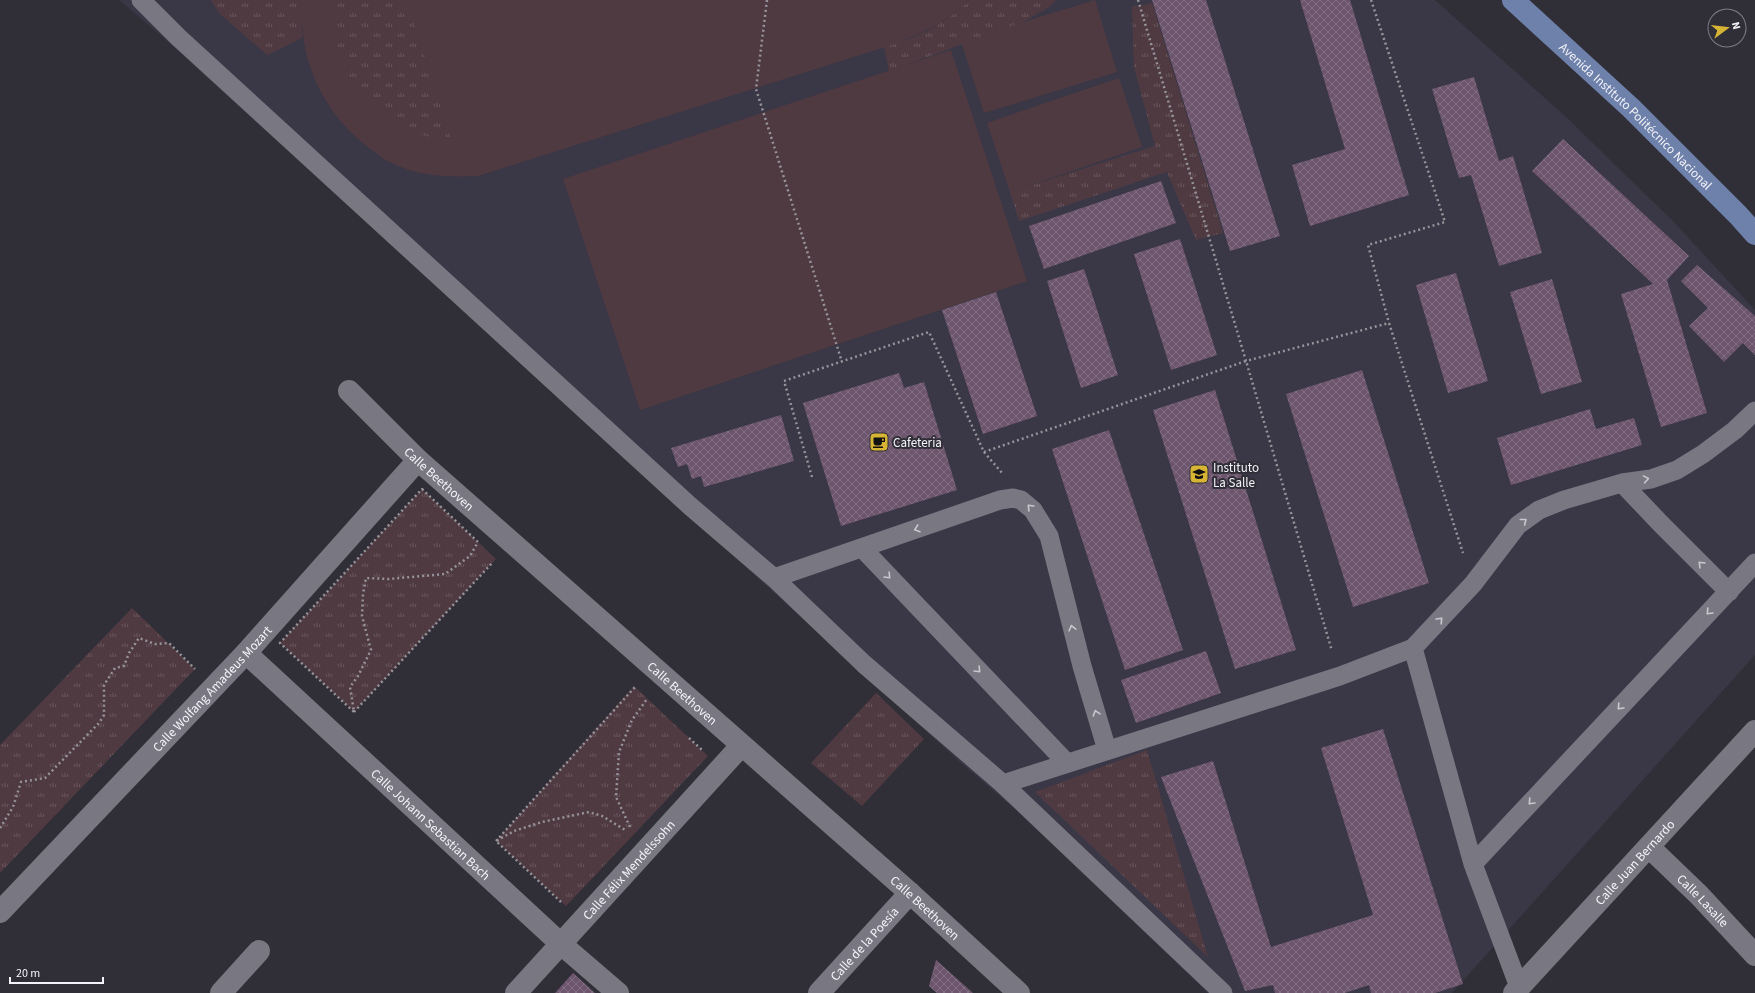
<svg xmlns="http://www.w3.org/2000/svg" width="1755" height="993" font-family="'Source Sans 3',sans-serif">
<defs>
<pattern id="park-tufts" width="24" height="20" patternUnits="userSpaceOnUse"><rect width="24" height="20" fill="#503a41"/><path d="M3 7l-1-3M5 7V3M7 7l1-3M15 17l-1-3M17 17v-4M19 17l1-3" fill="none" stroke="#6a575d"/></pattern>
<pattern id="building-cross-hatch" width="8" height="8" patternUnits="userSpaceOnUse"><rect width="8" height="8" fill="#6d556d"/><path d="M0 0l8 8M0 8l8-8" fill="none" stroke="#826e83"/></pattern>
</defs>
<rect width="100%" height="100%" fill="#302e37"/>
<!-- built -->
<path fill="#3a3746" d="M119 0H1435L1563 114 1674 222 1755 310V655L1452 993H1208L1018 812 961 763 156 31Z"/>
<!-- grass -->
<path fill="#503a41" d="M301 0H969C950 21 923 32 898 43L478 176C449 177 419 177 392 163 386 161 381 157 376 153 333 124 305 77 302 24 301 16 299 8 301 0Z
M1095 0 1117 72 984 113 961 41Z
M951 50 1027 281 640 410 563 179Z
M1119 78 1142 147 1010 192 987 123Z"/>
<!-- park -->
<path fill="url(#park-tufts)" d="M211 0H301L302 38 267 55 219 13Z
M337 0H407L452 143C434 139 416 134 399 126 366 111 342 72 336 37 334 25 335 12 337 0Z
M969 0H1056L1051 6 1023 22 889 71 884 47C914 39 948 23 969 0Z
M1152 3 1223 233 1196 240 1167 172 1019 221 1010 192 1155 146 1134 67 1132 7Z
M422 489 496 559 354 712 280 643Z
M132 608 195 669 0 873V745Z
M634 686 708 756 566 906 496 841Z
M876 693 924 739 862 806 811 763Z
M1147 750 1208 957 1035 792Z"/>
<!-- building -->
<path fill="url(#building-cross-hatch)" d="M1152 0H1206L1280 236 1230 251Z
M1300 0H1350L1409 195 1310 226 1292 165 1345 149Z
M1474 77 1499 161 1513 156 1542 253 1499 266 1471 175 1459 178 1432 89Z
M1563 139 1689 256 1667 280 1707 413 1661 427 1621 294 1653 284 1532 171Z
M1161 181 1176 223 1044 269 1029 226Z
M1180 239 1217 355 1171 370 1134 254Z
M1697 265 1755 316V355L1743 343 1724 362 1689 326 1708 308 1681 281Z
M1084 269 1118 375 1081 388 1047 281Z
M1456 273 1488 381 1448 393 1416 285Z
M1552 279 1582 382 1541 394 1510 292Z
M996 292 1037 416 983 434 942 310Z
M1362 370 1429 583 1353 607 1286 394Z
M899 373 904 388 924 382 957 490 841 526 803 403Z
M1215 390 1296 650 1235 669 1153 410Z
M1590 409 1596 429 1634 418 1642 445 1511 485 1497 438Z
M781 415 794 461 704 487 701 476 692 479 687 464 678 467 671 448Z
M1109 430 1183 650 1125 670 1052 449Z
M1206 651 1221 693 1136 723 1121 680Z
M1383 729 1463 984 1435 993H1371L1369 985 1345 993H1275L1273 985 1245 991 1161 777 1213 761 1271 947 1373 915 1321 748Z
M936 960 973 993H937L929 986Z
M573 973 595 993H555Z"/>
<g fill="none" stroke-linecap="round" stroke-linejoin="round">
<!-- path -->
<path stroke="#95949b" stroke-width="2.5" stroke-dasharray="2 3" stroke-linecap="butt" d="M767 0 756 89 842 362
M1138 0 1246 361 1389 323 1463 553
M1371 0 1445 222 1368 245 1389 323
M984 452 1002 473
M812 477 784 381 929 332 984 452 1246 361 1332 651
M422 489 478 542 470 556 445 574 388 579 366 578 363 594 362 616 371 650 358 676 350 687 354 712 280 643Z
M354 712 493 562
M689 738 702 750
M630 827 616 797 619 752 632 720 647 699
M0 828 13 807 21 782 45 778 99 723 104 715V685L115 668 124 666 129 653 139 638 155 644 169 643 195 669
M496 841 635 687
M561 902 496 841 514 831 542 822 589 812 602 816 627 831"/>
<!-- service -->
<path stroke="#797782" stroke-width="19" d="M141 0 178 37 690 506 774 578 864 664 1003 784 1223 993
M1622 483 1660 523 1729 592
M862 548 1066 762
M774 578 1000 500 1013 498 1021 500 1033 510 1049 536 1082 666 1107 750
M1413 648 1473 864 1519 987
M1003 784 1340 676 1413 648 1473 584 1518 525 1539 510 1564 500 1622 483 1651 479 1677 470 1703 454 1735 430 1755 411
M1473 864 1755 563"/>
<!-- minor -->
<g stroke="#797782" stroke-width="22">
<path id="s1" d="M349 391 418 460 910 893 1019 993"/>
<path id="s2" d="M246 653 561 944 618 993"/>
<path id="s3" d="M1649 847 1699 895 1755 955"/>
<path id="s4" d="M0 912 246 653 418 460"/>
<path d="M221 993 259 951"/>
<path id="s5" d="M516 993 741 746"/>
<path id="s6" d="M819 993 910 893"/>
</g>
<!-- tertiary -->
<path stroke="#797782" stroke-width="22" id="s7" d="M1514 993 1755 731"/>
<!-- primary -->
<path stroke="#6e81aa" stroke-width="22" id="s8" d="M1513 0 1631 108 1738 215 1755 234"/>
</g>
<!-- one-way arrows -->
<defs><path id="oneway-chevron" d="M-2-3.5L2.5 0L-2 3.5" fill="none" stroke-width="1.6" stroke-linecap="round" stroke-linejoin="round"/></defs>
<g stroke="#c9c8cf">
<use href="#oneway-chevron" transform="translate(1646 479) rotate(-10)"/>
<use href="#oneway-chevron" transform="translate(1030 507) rotate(-134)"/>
<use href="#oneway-chevron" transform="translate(1524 521) rotate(-38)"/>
<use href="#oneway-chevron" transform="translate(917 529) rotate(161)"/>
<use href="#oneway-chevron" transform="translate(1701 564) rotate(-135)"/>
<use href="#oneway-chevron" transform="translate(888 576) rotate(46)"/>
<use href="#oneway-chevron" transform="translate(1709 612) rotate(133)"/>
<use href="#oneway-chevron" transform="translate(1440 620) rotate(-47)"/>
<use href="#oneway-chevron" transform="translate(1072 628) rotate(-104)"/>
<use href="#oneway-chevron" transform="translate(978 670) rotate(46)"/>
<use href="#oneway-chevron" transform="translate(1620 707) rotate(133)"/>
<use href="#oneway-chevron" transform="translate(1096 713) rotate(-107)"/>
<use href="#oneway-chevron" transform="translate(1531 802) rotate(133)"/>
</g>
<!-- icons -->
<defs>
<g id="cafe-square" transform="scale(1)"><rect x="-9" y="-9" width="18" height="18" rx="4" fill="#d8b434" stroke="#302e37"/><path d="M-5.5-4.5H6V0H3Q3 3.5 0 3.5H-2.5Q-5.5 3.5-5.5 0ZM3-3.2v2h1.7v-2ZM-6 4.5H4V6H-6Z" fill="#111"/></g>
<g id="school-square" transform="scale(1)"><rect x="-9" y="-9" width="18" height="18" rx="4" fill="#d8b434" stroke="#302e37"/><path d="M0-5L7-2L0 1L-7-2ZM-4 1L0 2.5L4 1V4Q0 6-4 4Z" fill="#111"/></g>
</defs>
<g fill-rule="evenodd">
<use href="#cafe-square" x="879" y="442"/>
<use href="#school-square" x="1199" y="474"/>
</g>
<g text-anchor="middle" stroke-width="4" stroke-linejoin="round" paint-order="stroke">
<!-- street labels -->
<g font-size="13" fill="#f4f3f9" stroke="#302e37">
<text dy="5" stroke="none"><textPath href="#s8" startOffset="169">Avenida Instituto Politécnico Nacional</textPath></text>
<text dy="5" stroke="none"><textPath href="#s1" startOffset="126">Calle Beethoven</textPath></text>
<text dy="5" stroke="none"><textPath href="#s4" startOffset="308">Calle Wolfang Amadeus Mozart</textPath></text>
<text dy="5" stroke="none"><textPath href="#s1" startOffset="450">Calle Beethoven</textPath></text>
<text dy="5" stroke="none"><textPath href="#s2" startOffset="252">Calle Johann Sebastian Bach</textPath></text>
<text dy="5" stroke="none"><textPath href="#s7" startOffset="178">Calle Juan Bernardo</textPath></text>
<text dy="5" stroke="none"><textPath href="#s5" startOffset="167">Calle Félix Mendelssohn</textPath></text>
<text dy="5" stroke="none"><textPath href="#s3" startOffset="76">Calle Lasalle</textPath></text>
<text dy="5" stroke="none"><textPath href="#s1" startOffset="774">Calle Beethoven</textPath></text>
<text dy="5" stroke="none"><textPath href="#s6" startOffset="67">Calle de la Poesía</textPath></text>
</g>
<!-- poi labels -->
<g font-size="13" fill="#f4f3f9" stroke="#302e37" text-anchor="start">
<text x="893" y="447">Cafeteria</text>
<text x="1213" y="472">Instituto<tspan x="1213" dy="15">La Salle</tspan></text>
</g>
</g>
<!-- north arrow -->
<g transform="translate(1727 28) rotate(75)"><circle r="19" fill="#302e37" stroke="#7e7d85"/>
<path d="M0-3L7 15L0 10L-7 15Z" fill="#d8b434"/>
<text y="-6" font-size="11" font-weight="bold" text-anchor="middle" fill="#f4f3f9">N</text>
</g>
<!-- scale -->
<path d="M10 977v6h93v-6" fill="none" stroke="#f4f3f9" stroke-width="2"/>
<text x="16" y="977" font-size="12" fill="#f4f3f9" stroke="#302e37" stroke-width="3" paint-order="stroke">20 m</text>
</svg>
